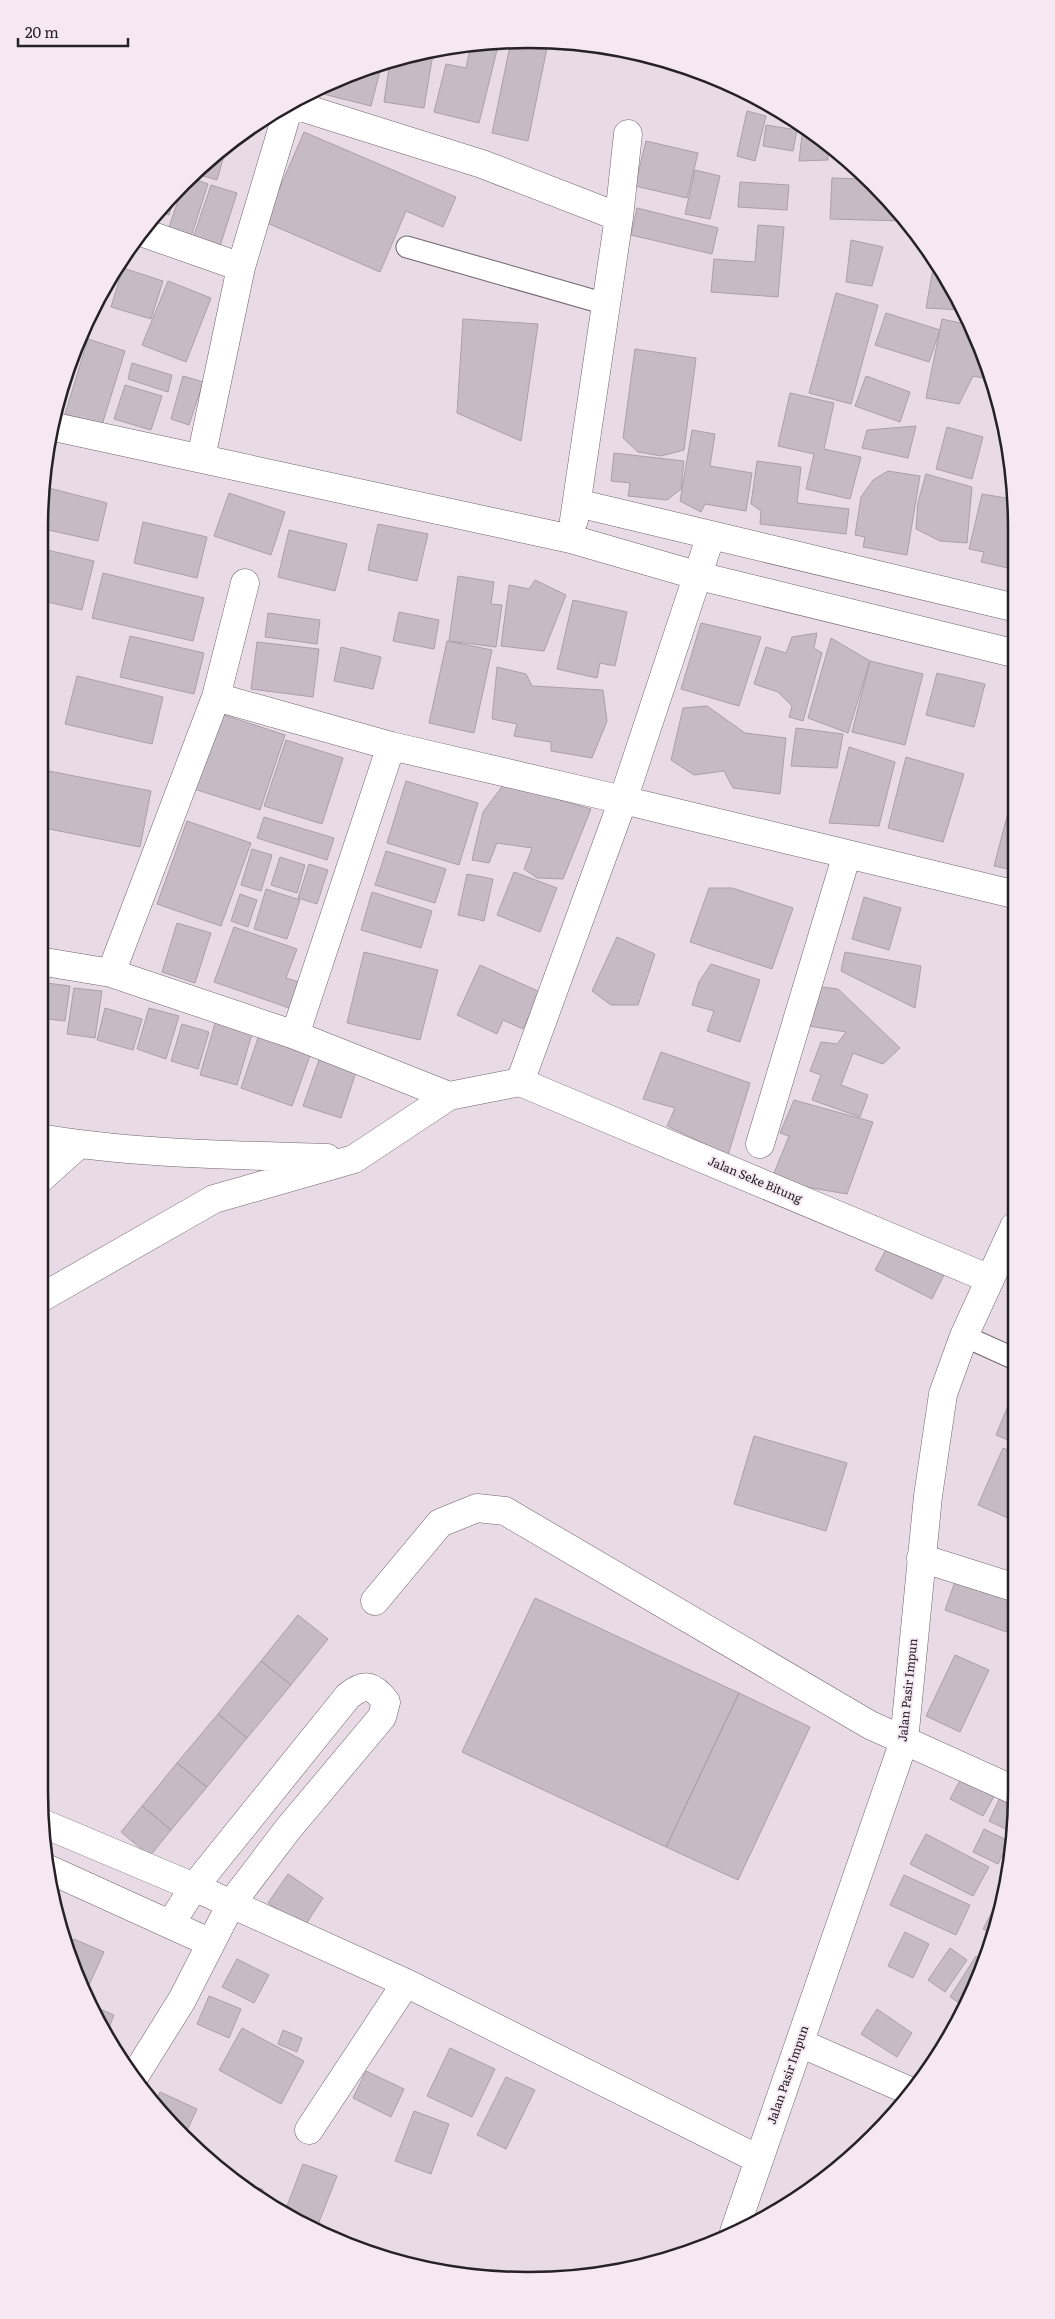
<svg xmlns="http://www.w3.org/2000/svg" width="1055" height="2319" font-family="Literata,serif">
<rect width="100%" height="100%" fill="#e8dbe5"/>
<!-- building -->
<path fill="#c6bac4" stroke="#ab9fa9" d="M511 41 547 48 528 141 492 133Z
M471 44 497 50 479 123 434 112 446 64 466 68Z
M434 48 424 108 384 102 390 61Z
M382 63 371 106 311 91 340 76Z
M747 111 766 116 755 161 737 156Z
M766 125 797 130 793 151 763 146Z
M803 127 828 143V160L799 161Z
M304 132 456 197 443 227 406 211 380 272 265 222Z
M646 141 698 153 687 198 635 186Z
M213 156 223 159 217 180 193 173Z
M695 170 720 176 710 219 685 214Z
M188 177 208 184 191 237 168 230 185 180Z
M832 178 864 179 903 218V221L830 219Z
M740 182 789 185 787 210 738 207Z
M179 185 169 215 158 211Z
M211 185 237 193 220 246 193 238Z
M637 208 718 228 712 254 631 235Z
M758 225 784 227 778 297 711 292 714 259 755 262Z
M851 240 883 247 872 286 846 282Z
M934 263 962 310 926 308Z
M123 268 163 281 151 319 111 307Z
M114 269 102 309 94 307Z
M168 281 211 298 186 362 142 345Z
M836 293 878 305 851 404 809 393Z
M886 313 940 330 929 362 875 345Z
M463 319 538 324 521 441 457 413Z
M942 319 970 325 979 340 978 348H981L989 379 973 376 959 404 926 398Z
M88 339 125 351 102 425 65 414Z
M635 349 696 358 684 450 661 456 638 452 623 438Z
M72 354 78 356 64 402 58 401Z
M132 363 172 375 168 392 128 379Z
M183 376 203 382 189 425 171 419Z
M866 376 910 392 900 422 855 406Z
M125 385 162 396 151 430 114 419Z
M790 393 834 403 824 449 861 457 850 499 806 489 814 454 778 446Z
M916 426 908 458 862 448 867 430Z
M947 427 983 437 972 479 936 469Z
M692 430 715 434 710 466 752 473 746 511 705 504 701 512 680 501Z
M614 453 684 461 681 489 667 500 628 496 630 483 611 481Z
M757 461 801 467 797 503 849 509 846 534 760 524 761 511 751 504Z
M888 471 920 476 907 555 863 547 865 537 855 535 861 497 873 480Z
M926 474 972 487 967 543 940 541 916 529 918 502Z
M45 487 107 503 98 541 39 528Z
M229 493 285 512 271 555 214 536Z
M982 494 1012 499V569L981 562 984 552 969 549Z
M143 522 207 537 197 578 134 563Z
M378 524 428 534 417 581 368 570Z
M289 530 347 544 335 591 278 577Z
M39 548 94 561 82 610 39 600Z
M103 573 204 598 193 641 92 618Z
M458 576 494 582 491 604 502 605 496 647 449 641Z
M535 580 566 595 544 651 501 646 509 585 529 589Z
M573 600 627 612 615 666 600 663 597 678 557 669Z
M399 612 439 620 434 649 393 641Z
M268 613 320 620 317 644 265 637Z
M701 623 761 637 739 706 681 689Z
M817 633 814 648 822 653 803 721 789 717 792 706 778 692 754 684 766 647 786 653 792 637Z
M130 636 204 653 194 694 120 677Z
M831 638 870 661 848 733 808 718Z
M447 641 492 650 474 733 429 723Z
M257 642 319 649 313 697 251 689Z
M341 647 381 657 373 689 334 681Z
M870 661 923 674 905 745 852 732Z
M497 667 526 674 532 686 603 690 607 721 592 758 551 751V742L514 736 517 724 492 719Z
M937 673 985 684 974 727 926 715Z
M77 676 163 697 152 744 65 724Z
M707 706 745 733 786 738 780 794 733 788 724 771 694 775 671 760 683 708Z
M215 712 285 735 260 810 191 788Z
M796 728 843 734 837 768 791 766Z
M286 740 343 758 322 824 264 806Z
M849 747 895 762 879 826 829 823Z
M906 757 964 774 943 842 888 828Z
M49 771 151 791 140 847 39 827Z
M406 781 478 803 459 865 387 843Z
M504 784 591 809 563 879 537 878 524 869 532 848 497 843 489 863 472 860 483 812Z
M1013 794V870L994 866Z
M264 817 334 838 327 860 257 838Z
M187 821 251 843 221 926 157 904Z
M252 849 272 855 261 891 241 885Z
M386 851 446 869 435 903 375 885Z
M280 857 305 865 297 893 271 885Z
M309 864 328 870 317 904 298 898Z
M514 872 557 888 540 932 497 915Z
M467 874 493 879 484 921 458 915Z
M709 888H732L793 908 772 969 690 942Z
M266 889 300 900 287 939 254 929Z
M372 892 432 911 421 948 361 930Z
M240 894 257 900 248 927 231 921Z
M864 897 901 908 889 950 852 939Z
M177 923 211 933 195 983 162 972Z
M234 927 297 949 286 978 302 983 292 1009 214 982Z
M617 937 655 954 638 1005H611L592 991Z
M364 952 438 970 420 1040 347 1023Z
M845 952 921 966 915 1008 841 971Z
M711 964 760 980 740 1042 707 1031 714 1011 692 1005 699 982Z
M480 965 540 992 523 1029 503 1020 497 1034 457 1015Z
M39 982 70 986 65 1021 39 1018Z
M815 986 838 989 900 1048 883 1064 853 1053 841 1085 868 1095 860 1117 812 1100 821 1075 810 1071 821 1042 837 1044 846 1032 809 1026Z
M74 988 102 991 95 1038 67 1034Z
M105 1008 142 1019 133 1050 97 1040Z
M149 1008 179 1016 166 1059 137 1049Z
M218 1013 255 1024 237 1085 200 1075Z
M182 1024 209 1032 198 1069 171 1061Z
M259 1035 311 1053 292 1106 241 1088Z
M661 1052 750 1083 728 1155 667 1126 675 1108 643 1099Z
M320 1057 357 1069 341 1118 303 1106Z
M794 1100 873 1122 847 1194 800 1186 774 1173 789 1136 780 1133Z
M889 1244 945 1273 932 1299 875 1270Z
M1015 1389V1443L996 1435Z
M754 1436 847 1463 826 1531 734 1504Z
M1003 1448 1015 1453V1521L978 1505Z
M957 1576 1016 1596 1015 1635 945 1610Z
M535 1598 739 1693 666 1847 462 1752Z
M298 1615 328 1639 291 1685 261 1661Z
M1016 1652V1668L1009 1665Z
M955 1655 989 1670 960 1732 926 1716Z
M261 1661 291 1685 247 1738 218 1714Z
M739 1693 810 1727 738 1880 666 1847Z
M39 1696 49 1701 39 1719Z
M218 1714 247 1738 207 1787 177 1763Z
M177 1763 207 1787 171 1830 142 1806Z
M963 1775 996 1793 983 1816 950 1799Z
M1003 1791 1016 1797 1012 1832 989 1821Z
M142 1806 171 1830 150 1856 121 1832Z
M984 1829 1009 1841 998 1864 973 1852Z
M926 1834 989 1867 973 1896 910 1864Z
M288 1874 323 1898 304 1927 268 1903Z
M904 1875 970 1905 956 1935 890 1905Z
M1004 1889 1006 1890 993 1934 983 1929Z
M905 1932 929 1944 913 1978 888 1966Z
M74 1939 104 1952 89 1985 79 1980 67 1954Z
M950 1948 967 1960 945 1992 928 1980Z
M976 1956 984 1961 979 1978 964 2006 950 1997Z
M237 1959 269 1975 254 2003 222 1987Z
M209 1996 241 2009 229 2038 197 2024Z
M90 2005 114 2015 105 2037 104 2036Z
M877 2009 912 2033 897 2057 861 2034Z
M242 2028 304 2061 281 2104 219 2070Z
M283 2030 302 2038 297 2052 278 2044Z
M450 2048 495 2069 472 2117 427 2096Z
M366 2071 404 2089 391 2117 353 2098Z
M506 2077 535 2090 506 2149 477 2135Z
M160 2092 197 2109 184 2137 154 2105Z
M414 2111 449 2124 431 2174 395 2161Z
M303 2164 337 2176 317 2227 284 2214Z
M238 2183 263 2189 261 2200 237 2184Z"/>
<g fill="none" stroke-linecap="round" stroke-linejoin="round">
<!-- service casing -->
<g stroke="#6f646d" stroke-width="23">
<path id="service" d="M407 247 606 304
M964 1336 1015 1359"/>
</g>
<!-- minor casing -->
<g stroke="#6f646d" stroke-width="29">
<path id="minor" d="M291 104 482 164 619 217
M141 232 241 267
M50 426 571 539 699 576 1013 653
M201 458 241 267 290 103
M577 503 1012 607
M574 520 619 217 628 134
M711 535 623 800 1013 894
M216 697 391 746 623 800 520 1082
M39 961 111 973 295 1035 449 1096
M111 973 216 697 245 583
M295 1035 391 746
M520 1082 990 1279
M39 1138C134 1154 231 1155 327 1158
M760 1144 847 854
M39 1180 78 1145
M39 1299 214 1199 354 1159 449 1096 520 1082
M921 1558 1016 1588
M375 1601 440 1523 477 1508 505 1511 870 1725 1016 1791
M42 1823 194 1887 406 1983 758 2159
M46 1868 211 1943
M800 2043 912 2092
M134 2077 182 2000 231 1904 288 1829 382 1717 386 1702C373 1685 365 1682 348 1696L194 1887 171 1923
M309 2130 406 1983"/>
</g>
<!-- tertiary casing -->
<g stroke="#6f646d" stroke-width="29">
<path id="tertiary" d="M734 2232 904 1741 928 1496 943 1394 964 1336 1014 1227"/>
</g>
<!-- service -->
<use href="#service" stroke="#fff" stroke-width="21"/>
<!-- minor -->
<use href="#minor" stroke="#fff" stroke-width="28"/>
<!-- tertiary -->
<use href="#tertiary" stroke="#fff" stroke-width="28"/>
</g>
<g text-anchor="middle" stroke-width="4" stroke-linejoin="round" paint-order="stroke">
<!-- street labels -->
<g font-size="12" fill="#252125" stroke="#f5e8f3">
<text transform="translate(755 1180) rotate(23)" y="4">Jalan Seke Bitung</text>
<text transform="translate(908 1690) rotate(-84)" y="4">Jalan Pasir Impun</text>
<text transform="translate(788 2075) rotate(-71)" y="4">Jalan Pasir Impun</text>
</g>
</g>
<!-- crop -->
<path d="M0 0H1055V2319H0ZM528 48H528A480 480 0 0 1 1008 528V1792A480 480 0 0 1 528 2272H528A480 480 0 0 1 48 1792V528A480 480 0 0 1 528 48Z" fill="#f5e8f3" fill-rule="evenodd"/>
<path fill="none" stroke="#252125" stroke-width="2.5" d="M528 48H528A480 480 0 0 1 1008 528V1792A480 480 0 0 1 528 2272H528A480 480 0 0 1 48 1792V528A480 480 0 0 1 528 48Z"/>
<!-- scale -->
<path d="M18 38v8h110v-8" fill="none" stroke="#252125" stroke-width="2.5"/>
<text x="25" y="38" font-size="15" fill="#252125" stroke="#f5e8f3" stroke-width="4" paint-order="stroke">20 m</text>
</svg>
